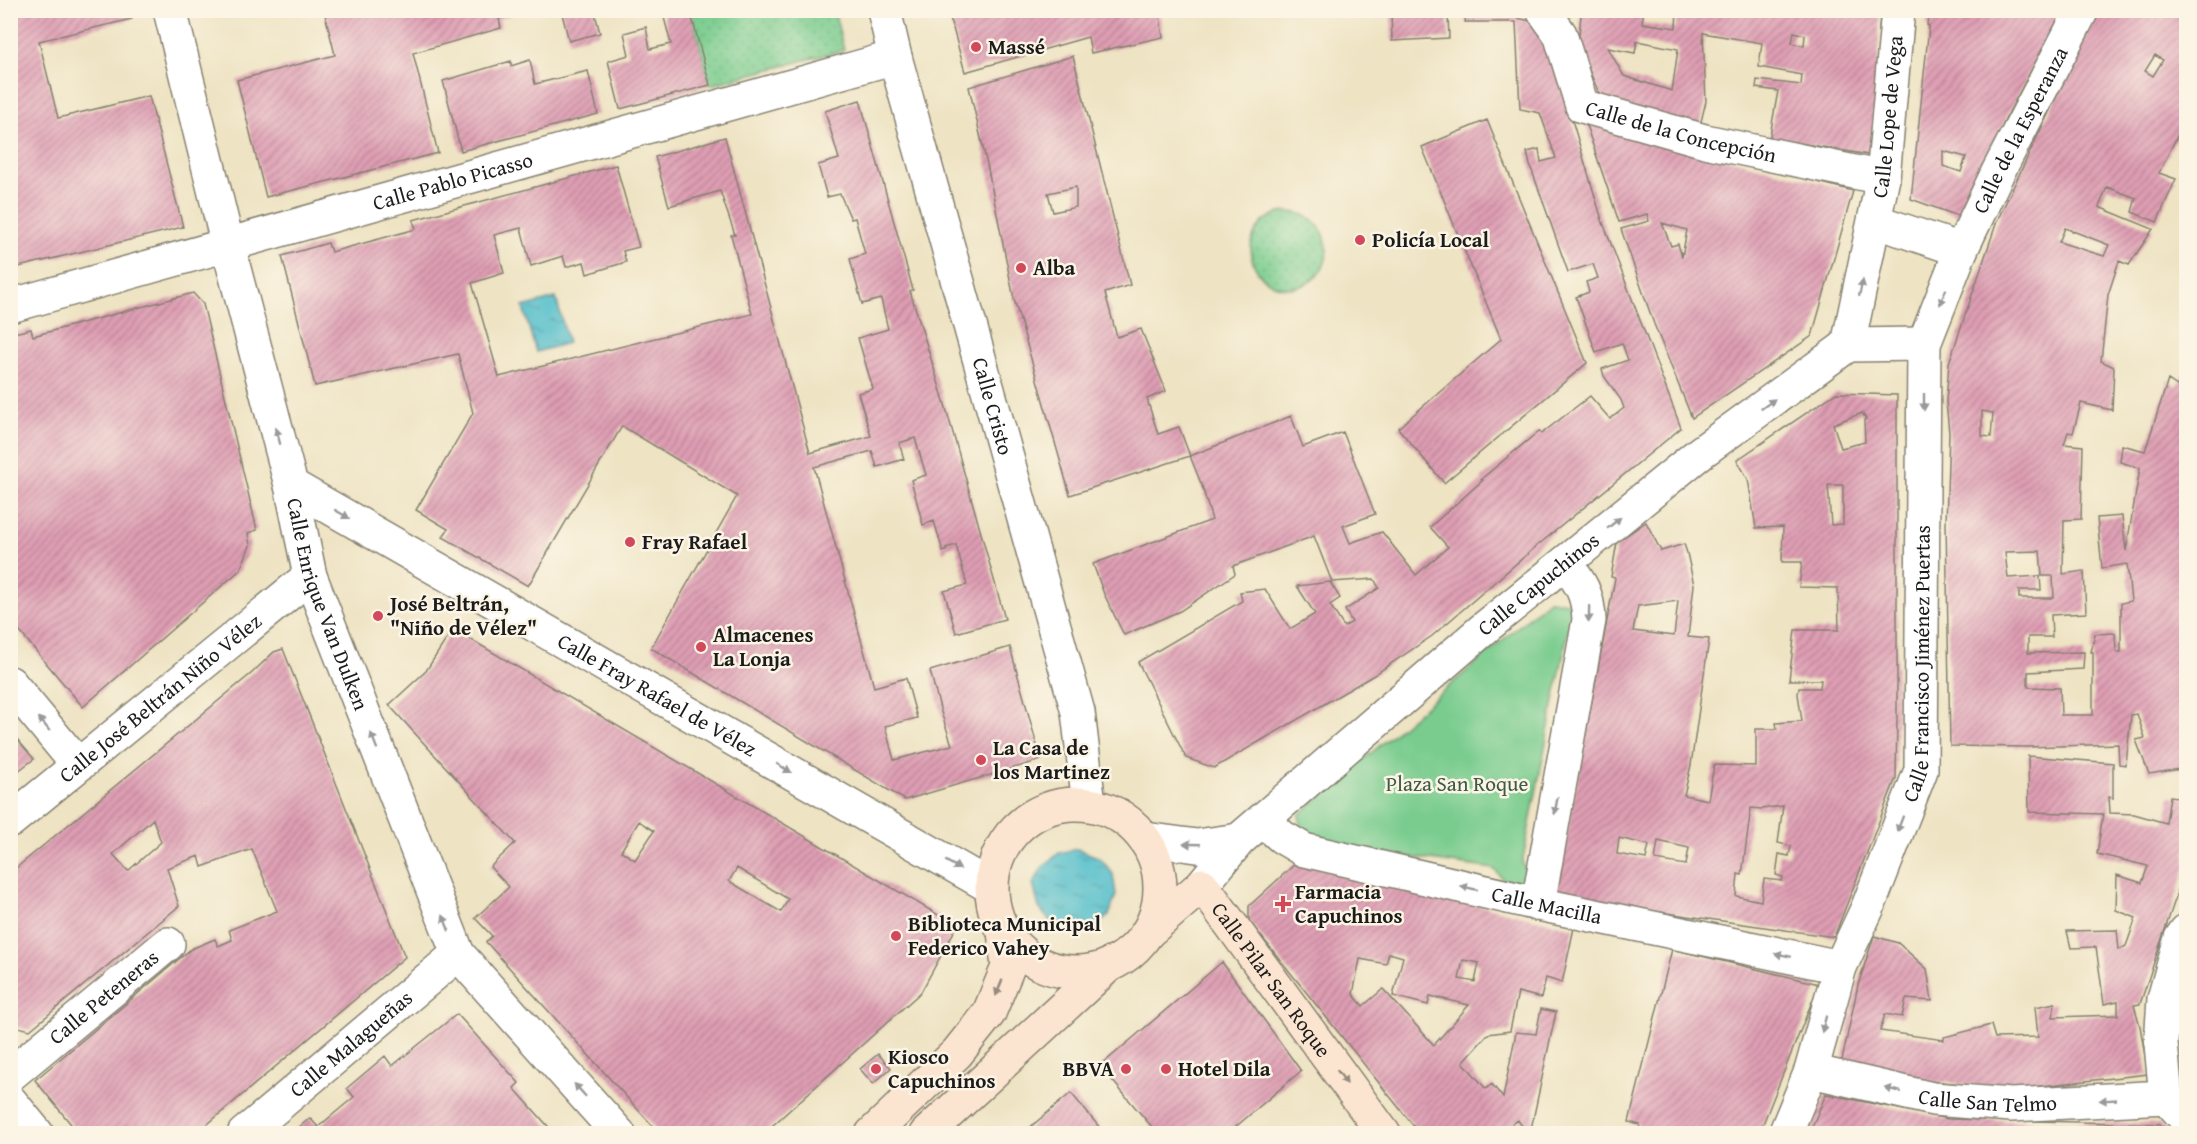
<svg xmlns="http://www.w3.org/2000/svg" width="2197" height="1144" font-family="'Gentium Book Plus',serif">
<defs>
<pattern id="grass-dots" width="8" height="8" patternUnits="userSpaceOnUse" patternTransform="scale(1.5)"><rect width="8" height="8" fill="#79cc8e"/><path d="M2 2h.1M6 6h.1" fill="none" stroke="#68af7a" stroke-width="1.8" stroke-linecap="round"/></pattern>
<pattern id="water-ripples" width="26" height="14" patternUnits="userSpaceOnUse" patternTransform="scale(1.5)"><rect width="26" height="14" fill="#50bdca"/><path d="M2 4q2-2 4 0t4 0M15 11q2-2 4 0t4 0" fill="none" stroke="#4299a3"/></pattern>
<pattern id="building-hatch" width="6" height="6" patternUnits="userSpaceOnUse" patternTransform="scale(1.5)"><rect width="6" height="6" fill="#df9eb4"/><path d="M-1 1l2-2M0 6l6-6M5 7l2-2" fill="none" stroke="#b48092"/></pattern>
</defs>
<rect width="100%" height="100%" fill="#fcf5e5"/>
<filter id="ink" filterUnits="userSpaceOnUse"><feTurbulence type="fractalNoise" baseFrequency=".0167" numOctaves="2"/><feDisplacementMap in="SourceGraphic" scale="12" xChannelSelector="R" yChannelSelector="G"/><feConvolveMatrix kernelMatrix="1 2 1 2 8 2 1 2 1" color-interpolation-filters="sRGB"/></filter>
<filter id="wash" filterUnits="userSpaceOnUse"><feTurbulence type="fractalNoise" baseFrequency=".008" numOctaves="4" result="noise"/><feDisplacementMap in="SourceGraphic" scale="24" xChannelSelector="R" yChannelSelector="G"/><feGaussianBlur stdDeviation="1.35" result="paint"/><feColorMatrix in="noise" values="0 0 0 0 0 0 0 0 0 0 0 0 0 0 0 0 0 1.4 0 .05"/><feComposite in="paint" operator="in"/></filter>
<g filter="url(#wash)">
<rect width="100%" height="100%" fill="#eee3c3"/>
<!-- grass -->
<path fill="url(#grass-dots)" stroke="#4a7455" stroke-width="1.5" d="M690 11H834L844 50 710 85Z
M1251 250a38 38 0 1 1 76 0a38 38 0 1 1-76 0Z"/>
<!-- park -->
<path fill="#79cc8e" stroke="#4a7455" stroke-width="1.5" d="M1549 600 1568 602 1581 618 1568 631 1522 863 1532 879 1512 889 1494 869 1305 842 1299 815Z"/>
<!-- water -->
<path fill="url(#water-ripples)" stroke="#366c73" stroke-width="1.5" d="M556 298 568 343 536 352 523 307Z
M1077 849 1100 858 1113 874 1116 895 1109 915 1094 929 1071 933 1054 926 1039 908 1033 884 1042 868 1059 853Z"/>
<g id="blocks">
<!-- building -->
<path fill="url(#building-hatch)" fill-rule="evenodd" d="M10 10H130L132 19 39 41 58 118 149 96 183 227 10 269Z
M324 10H510L511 15 499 19 501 28 413 53 438 153 266 197 237 80 335 55Z
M561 10H594L600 33 569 41Z
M662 10H690L710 85 620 109 608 61 629 55 624 33 646 27 650 49 671 44Z
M948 10H1159L1163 37 1091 53 1088 37 965 72Z
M1391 10H1517V18L1548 25 1572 120 1602 220 1681 428 1538 545 1432 636 1374 675 1214 768 1186 758 1138 662 1242 601 1240 592 1265 589 1290 629 1315 614 1297 586 1330 582 1340 598 1330 605 1344 627 1352 622 1345 610 1379 588 1374 579 1332 582 1314 536 1233 566 1235 574 1180 611 1124 635 1104 594 1093 564 1212 520 1202 486 1190 456 1291 416 1303 447 1343 432 1375 514 1343 526 1350 543 1382 532 1416 575 1448 547 1430 527 1483 480 1481 479 1539 431 1541 434 1590 396 1610 419 1624 408 1621 400 1604 376 1602 369 1628 360 1622 343 1596 352 1576 297 1589 292 1586 282 1598 278 1593 264 1568 272 1530 165 1527 152 1539 149 1541 162 1556 158 1540 113 1520 109 1516 22H1465L1466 16H1448L1449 38 1392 41Z
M1557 10H1644L1642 23 1676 28 1677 10 1702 16V10H1880L1874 156 1771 138 1770 135 1778 91 1756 88 1757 80 1801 85 1802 75 1759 67 1762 43 1703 33 1706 101 1699 130 1603 102 1578 45 1581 15ZM1794 32 1805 35 1804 46 1792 43ZM1637 41 1678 49 1672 91 1624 76 1608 48 1635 53Z
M1929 10H2063L2006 118 1961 217 1911 199 1929 26 1927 25ZM1943 151 1966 157 1961 172 1943 166Z
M2098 10H2186V118L2159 173 2176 179 2157 222 2132 212 2136 198 2107 187 2099 207 2153 229 2129 265 2119 261 2108 295 2101 361 2114 367 2112 410 2081 403 2073 433 2068 432 2064 444 2083 446 2081 519 2064 520 2063 574 2084 571 2086 613 2051 615 2052 637H2028V653L2084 652 2083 669 2028 672V687L2060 688 2061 715H2093V652H2091L2095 634 2115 633 2116 652H2121V603L2131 601 2127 564 2102 568 2097 518 2122 516 2126 551 2140 468 2120 462 2122 445 2145 451 2168 380 2177 386 2186 370V768L2149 774 2136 740 2145 738 2137 714 2131 715 2126 765 2119 764 2118 744 2028 747 1950 746 1946 523 1949 433 1946 401 1949 363 1997 221ZM2155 55 2163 60 2153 76 2145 71ZM2065 228 2109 245 2104 256 2059 242ZM1982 411 1993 413 1991 437 1982 436ZM2040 551 2042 576H2053L2054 598H2019V590H2041L2040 576 2008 578 2005 552Z
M1073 56 1130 285 1105 293 1117 337 1141 329 1166 391 1147 399 1158 434 1179 427 1190 456 1070 495 1014 299 988 169 969 87ZM1076 187V207L1053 212 1048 193Z
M530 60 535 84 588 71 598 114 461 151 443 81 511 61V66Z
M860 100 913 290 910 291 944 401 1005 619 956 633 944 591 967 585 956 545 946 548 947 550 943 552 934 521 923 525 911 480 926 475 915 438 899 443 904 459 877 467 872 451 814 467 874 687 906 678 917 718 885 726 894 760 952 745 941 712 930 671 1010 647 1041 760 905 800 651 648 737 496 622 426 528 586 443 537 448 529 416 510 473 413 458 354 315 386 282 256 328 243 331 252 416 229 413 220 616 165 639 247 623 251 626 262 587 274 584 262 566 267 563 256 531 266 521 228 494 235 504 273 472 283 499 377 752 314 731 235H735L720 191 669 206 655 157 725 137 810 453 871 436 858 393 873 389 858 338 888 329 881 299 862 304 850 259 865 254 855 218 851 219 840 194 827 197 818 165 839 159 825 111Z
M1487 120 1587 363 1444 483 1398 428 1501 339 1422 147Z
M1585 122 1853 191 1812 336 1692 418 1654 324 1621 229 1649 221 1647 214 1619 222ZM1662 223 1687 230 1682 257 1678 244 1671 246Z
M193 293 203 304 257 530 248 533 250 546 240 570 83 707 10 620V334L31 329 33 336Z
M1836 393 1897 395V717L1896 778 1834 937 1555 897 1615 578 1611 577 1617 542 1646 522 1661 551 1684 544 1687 553 1694 585 1688 637 1709 639 1691 765 1684 795 1708 800 1714 765 1756 766V729H1777L1776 723 1802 721 1798 694 1799 688H1820L1821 680H1789L1795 630H1839L1838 588 1799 587 1802 562H1782L1783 527 1756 528 1748 479 1737 460ZM1862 413 1866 419 1864 420 1865 442 1841 448 1833 424ZM1828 485H1843V524L1831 525ZM1678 601 1674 636 1633 631 1638 606ZM1783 806 1778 843 1791 846 1789 856 1779 854 1776 875 1783 877 1782 881 1764 879 1761 901 1736 896 1738 874 1742 875 1751 808 1762 809ZM1619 838 1649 845 1646 859 1617 854ZM1658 841 1689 848 1686 865 1655 860Z
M453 629 957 926 921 992 763 1134H660L486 942 492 936 475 918 509 887 490 867 515 843 389 705 426 671ZM639 821 654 831 635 860 621 851ZM737 868 788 899 781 912 729 881Z
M283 649 405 957 196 1134H79L35 1080 191 949 215 939 218 946 232 940 229 930 277 911 252 849 202 867 199 856 167 868 179 906 30 1030 10 1025V873L252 673 274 652ZM153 819 161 842 128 871 113 854Z
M10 731 34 759 10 777Z
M2028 756 2113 763V798L2109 797 2110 813 2134 814 2166 823 2170 796 2186 798V867L2140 1004 2134 1005 2140 1026 2148 1074 2014 1089 1930 1081 1841 1065 1858 985 1874 936 1898 943 1927 969 1932 1001 1906 999 1902 1017 1885 1014 1880 1031 1944 1040V1037L1991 1025 1995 1038 2038 1037 2035 1007 2055 1003 2053 1017 2118 1015V1001L2104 1004 2096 947 2071 948 2067 931 2117 930 2119 950 2126 946 2136 918 2116 910 2117 875 2142 883 2148 866 2097 854 2103 814 2029 812Z
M1297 862 1574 928 1562 983 1546 978 1541 998 1518 992 1510 1031 1488 1034 1463 1062 1486 1089 1492 1084 1503 1098 1516 1032 1536 1034 1541 1009 1556 1012 1530 1134H1527L1518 1120 1503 1131 1505 1134H1420L1249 921V906ZM1389 953 1403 957 1393 996 1428 1005 1430 996 1469 1005 1434 1045 1383 989 1363 1006 1353 994 1360 959 1386 964ZM1463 960 1479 963 1475 982 1459 979Z
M1672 949 1819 984 1759 1134H1638L1640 1125 1629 1122Z
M1222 962 1301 1071 1232 1130 1235 1134H1158L1100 1066Z
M457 1014 519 1083 514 1088 555 1134H291L310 1118 318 1127 354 1097 347 1088 385 1056 392 1066Z
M878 1054 891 1068 873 1084 860 1069Z
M1071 1093 1105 1134H1022Z
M1826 1094 1948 1119 2160 1124 2173 1134H1809Z"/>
</g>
</g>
<g filter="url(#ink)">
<use href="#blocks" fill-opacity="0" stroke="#858070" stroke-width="1.5"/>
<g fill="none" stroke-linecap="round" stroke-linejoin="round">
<!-- street casing -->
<g stroke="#858070" stroke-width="36">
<g id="street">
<path id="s1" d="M170 10 228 246 291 485 310 576 458 954 619 1134"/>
<path id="s2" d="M884 10 895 57 1078 712 1089 804"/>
<path id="s3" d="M1543 10 1560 34 1582 106 1705 141 1883 178"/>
<path d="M1875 221 1961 250"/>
<path id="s4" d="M10 306 895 57"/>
<path id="s5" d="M1848 345 1883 178 1898 10"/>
<path d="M1848 345 1924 344"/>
<path id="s6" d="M291 485 991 887"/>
<path d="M10 683 78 765"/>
<path id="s7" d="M1263 820 1282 837 1304 850 1538 904 1840 967"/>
<path id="s8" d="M10 821 310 576"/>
<path d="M1145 839 1197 846 1239 840"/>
<path id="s9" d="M1202 885 1239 840 1487 626 1700 453 1848 345"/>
<path d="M1538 904 1589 620C1588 594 1581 583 1565 563"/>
<path id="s10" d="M1811 1071 1933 1099 2011 1105 2166 1097"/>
<path id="s11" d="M10 1075 168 944"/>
<path d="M2166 1097 2161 1044 2164 999 2181 938 2186 931"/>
<path d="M2166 1097 2186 1119"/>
<path d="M10 1101 37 1134"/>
<path id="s12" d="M244 1134 458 954"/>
<path id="s13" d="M1785 1134 1811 1071 1840 967 1868 907 1921 770 1924 344 1961 250 1998 172 2082 10"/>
</g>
</g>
<!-- secondary casing -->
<g stroke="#858070" stroke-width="36">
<g id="secondary">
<circle cx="1076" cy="888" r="84"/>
<path id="s14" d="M1148 932 1202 885 1384 1134"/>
<path d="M872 1134 957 1053 989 1013 1008 967 1004 931"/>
<path d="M926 1134 1110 964"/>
</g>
</g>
<!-- street -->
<use href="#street" stroke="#fff" stroke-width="33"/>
<!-- secondary -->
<use href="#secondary" stroke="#fce5d0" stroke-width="33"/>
</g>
<!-- one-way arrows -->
<defs><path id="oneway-solid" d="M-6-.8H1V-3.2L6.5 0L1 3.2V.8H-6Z" transform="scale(1.5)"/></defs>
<g fill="#999">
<use href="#oneway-solid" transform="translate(1861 288) rotate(-77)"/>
<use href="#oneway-solid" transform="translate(1943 297) rotate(111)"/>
<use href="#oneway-solid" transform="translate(1924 402) rotate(90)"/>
<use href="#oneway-solid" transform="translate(1768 404) rotate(-36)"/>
<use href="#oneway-solid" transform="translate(278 436) rotate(-105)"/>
<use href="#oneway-solid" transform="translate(342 514) rotate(30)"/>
<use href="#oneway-solid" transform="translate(1614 523) rotate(-39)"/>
<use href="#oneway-solid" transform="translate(1589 614) rotate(91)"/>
<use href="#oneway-solid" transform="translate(44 724) rotate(-129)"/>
<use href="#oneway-solid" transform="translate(374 741) rotate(-111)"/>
<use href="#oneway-solid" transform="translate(784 768) rotate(30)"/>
<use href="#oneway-solid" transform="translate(1556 806) rotate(100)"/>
<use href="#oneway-solid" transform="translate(1900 824) rotate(111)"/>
<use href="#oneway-solid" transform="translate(1192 844) rotate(-178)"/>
<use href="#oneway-solid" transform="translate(953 865) rotate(30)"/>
<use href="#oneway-solid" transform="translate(1469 888) rotate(-167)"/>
<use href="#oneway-solid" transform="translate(446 923) rotate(-111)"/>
<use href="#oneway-solid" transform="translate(1783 955) rotate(-168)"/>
<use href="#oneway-solid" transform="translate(1824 1024) rotate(105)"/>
<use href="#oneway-solid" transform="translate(580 1090) rotate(-132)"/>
<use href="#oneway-solid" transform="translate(1893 1090) rotate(-167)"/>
<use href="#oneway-solid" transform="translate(2108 1100) rotate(177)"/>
</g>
<g fill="#978b7f">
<use href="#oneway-solid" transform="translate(999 988) rotate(112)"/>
<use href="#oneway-solid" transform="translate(1342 1077) rotate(54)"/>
</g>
</g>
<!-- markers -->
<g fill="#d1495b" stroke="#fcf5e5" stroke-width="2">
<circle cx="976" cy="47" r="6"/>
<circle cx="1360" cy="240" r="6"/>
<circle cx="1021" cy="268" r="6"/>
<circle cx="630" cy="542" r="6"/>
<circle cx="378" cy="616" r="6"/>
<circle cx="701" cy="647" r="6"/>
<circle cx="981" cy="760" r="6"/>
<path d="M1280 895h6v6h6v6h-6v6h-6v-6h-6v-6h6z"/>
<circle cx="896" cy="936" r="6"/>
<circle cx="876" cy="1069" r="6"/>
<circle cx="1126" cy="1069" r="6"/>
<circle cx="1166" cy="1069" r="6"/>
</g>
<g text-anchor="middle" stroke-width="5" stroke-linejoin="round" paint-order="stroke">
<!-- poi labels -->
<g font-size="21" font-weight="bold" fill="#1c1c1c" stroke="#fcf5e5" text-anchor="start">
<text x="988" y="54">Massé</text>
<text x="1372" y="247">Policía Local</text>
<text x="1033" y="275">Alba</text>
<text x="642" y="549">Fray Rafael</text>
<text x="390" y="611">José Beltrán,<tspan x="390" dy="24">"Niño de Vélez"</tspan></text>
<text x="713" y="642">Almacenes<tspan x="713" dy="24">La Lonja</tspan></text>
<text x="993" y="755">La Casa de<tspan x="993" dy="24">los Martinez</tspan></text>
<text x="1295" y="899">Farmacia<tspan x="1295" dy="24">Capuchinos</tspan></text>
<text x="908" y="931">Biblioteca Municipal<tspan x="908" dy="24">Federico Vahey</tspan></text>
<text x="888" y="1064">Kiosco<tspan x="888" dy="24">Capuchinos</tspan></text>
<text x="1114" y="1076" text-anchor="end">BBVA</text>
<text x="1178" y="1076">Hotel Dila</text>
</g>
<!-- street labels -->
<g font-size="21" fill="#1c1c1c" stroke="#fcf5e5">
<text dy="7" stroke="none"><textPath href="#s5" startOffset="232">Calle Lope de Vega</textPath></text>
<text dy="7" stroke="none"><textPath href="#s3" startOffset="207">Calle de la Concepción</textPath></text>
<text dy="7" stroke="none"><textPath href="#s13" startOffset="1050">Calle de la Esperanza</textPath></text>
<text dy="7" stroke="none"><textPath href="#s4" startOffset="460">Calle Pablo Picasso</textPath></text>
<text dy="7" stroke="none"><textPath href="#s2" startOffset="411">Calle Cristo</textPath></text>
<text dy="7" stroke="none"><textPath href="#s9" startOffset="452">Calle Capuchinos</textPath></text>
<text dy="7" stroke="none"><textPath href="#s1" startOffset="615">Calle Enrique Van Dulken</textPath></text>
<text dy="7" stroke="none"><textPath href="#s13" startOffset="495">Calle Francisco Jiménez Puertas</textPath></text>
<text dy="7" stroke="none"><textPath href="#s6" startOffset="422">Calle Fray Rafael de Vélez</textPath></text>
<text dy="7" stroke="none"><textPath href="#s8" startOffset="194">Calle José Beltrán Niño Vélez</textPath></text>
<text dy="7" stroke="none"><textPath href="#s7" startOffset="300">Calle Macilla</textPath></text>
<text dy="7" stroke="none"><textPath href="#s14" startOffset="189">Calle Pilar San Roque</textPath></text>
<text dy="7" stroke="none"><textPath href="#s11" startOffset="122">Calle Peteneras</textPath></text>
<text dy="7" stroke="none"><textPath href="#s12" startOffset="140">Calle Malagueñas</textPath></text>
<text dy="7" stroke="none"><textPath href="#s10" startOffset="180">Calle San Telmo</textPath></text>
</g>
<!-- park labels -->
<g font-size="21" fill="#3d5a44" stroke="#fcf5e5">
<text x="1457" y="791">Plaza San Roque</text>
</g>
</g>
<!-- margin -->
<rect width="2197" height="1144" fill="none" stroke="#fcf5e5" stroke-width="36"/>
</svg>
